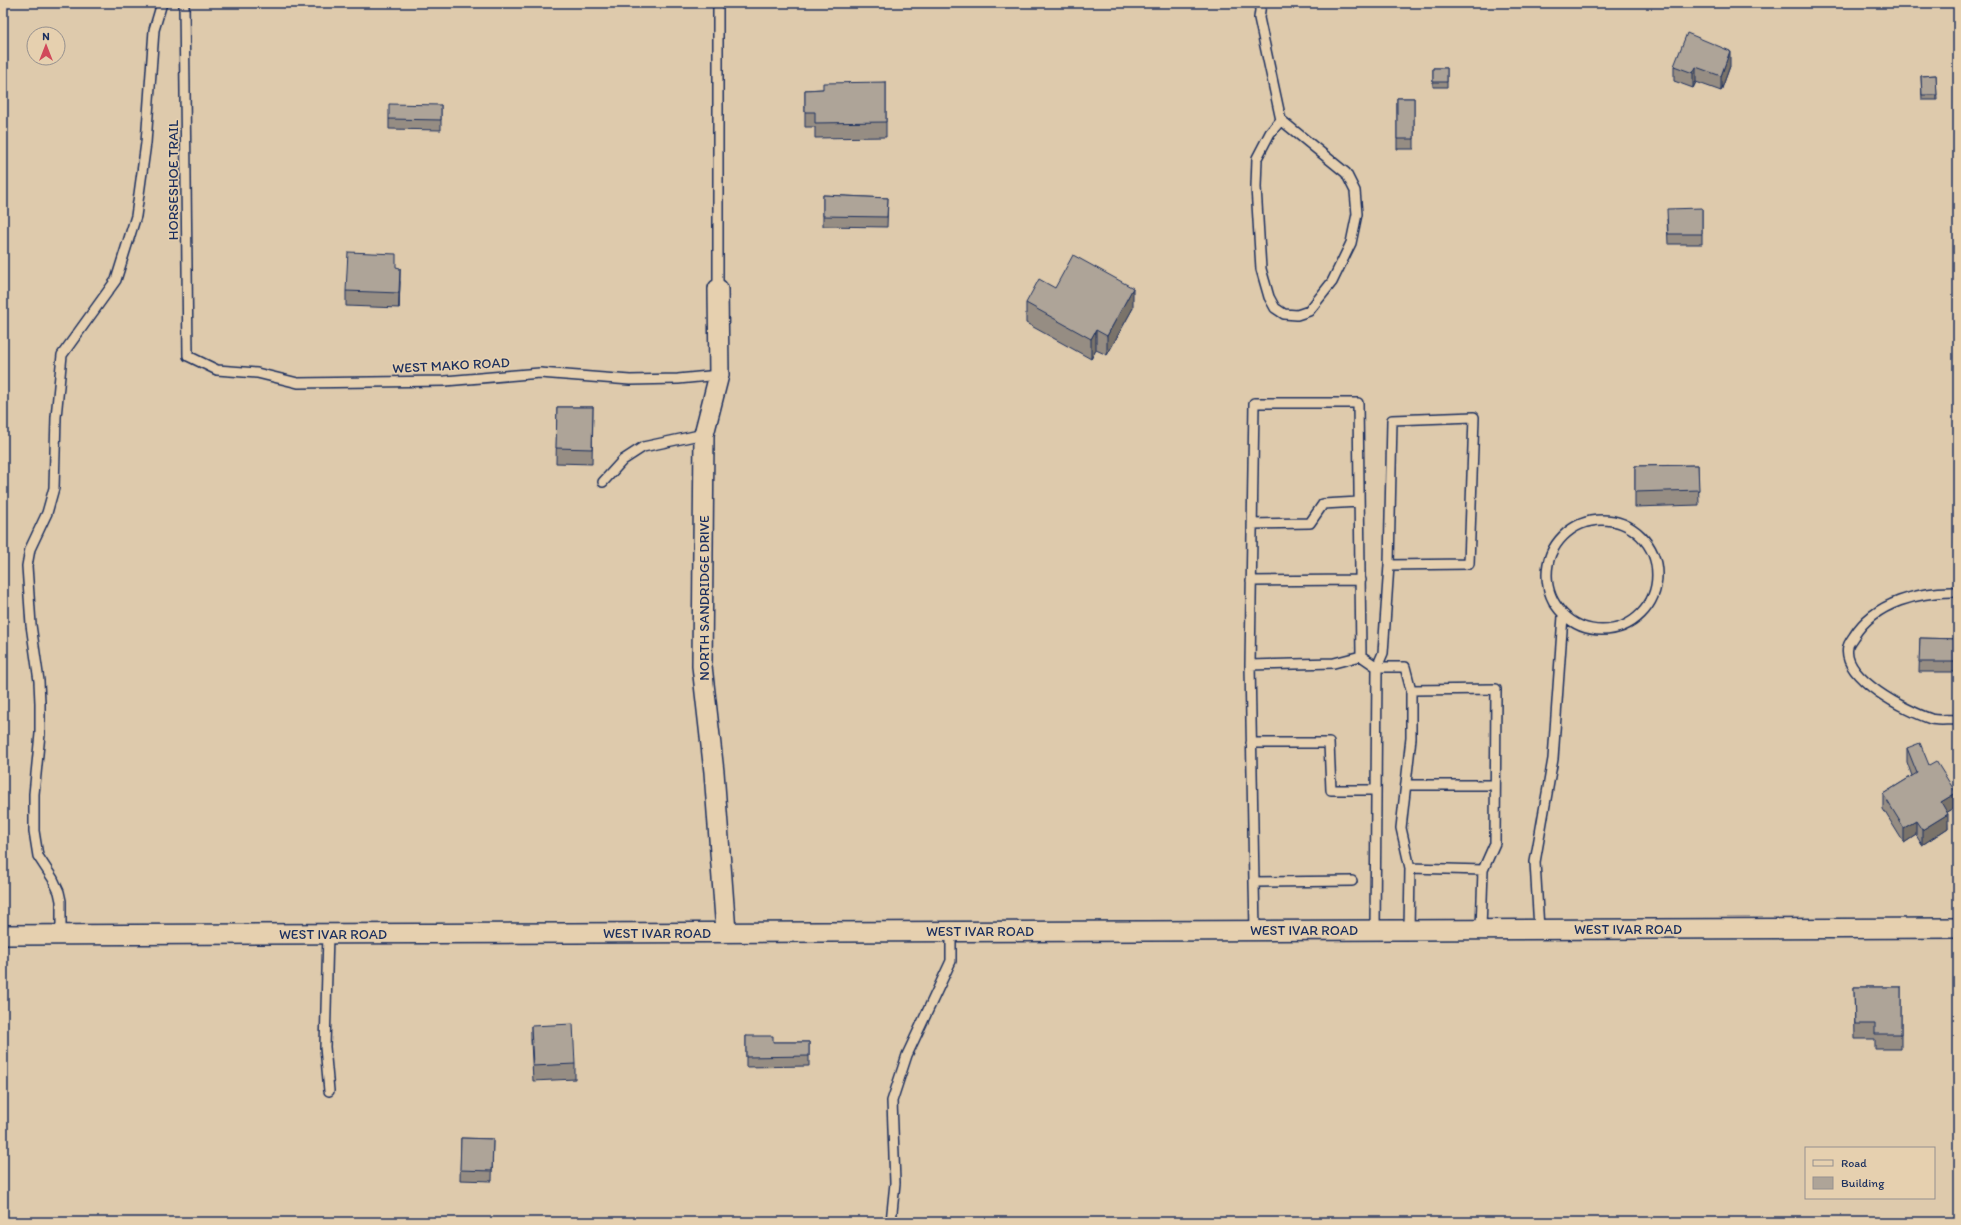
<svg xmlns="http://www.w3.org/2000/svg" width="1961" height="1225" font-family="Itim,sans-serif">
<rect width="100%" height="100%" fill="#decaac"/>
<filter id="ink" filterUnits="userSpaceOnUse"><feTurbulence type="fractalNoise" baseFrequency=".025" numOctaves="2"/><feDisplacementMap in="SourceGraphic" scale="8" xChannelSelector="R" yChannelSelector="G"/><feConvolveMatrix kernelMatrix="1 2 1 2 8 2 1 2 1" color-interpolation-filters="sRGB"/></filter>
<g filter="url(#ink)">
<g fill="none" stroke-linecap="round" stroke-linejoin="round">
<!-- service casing -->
<g stroke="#1b2f5e" stroke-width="12">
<path id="service" d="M184 3 188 356 217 370 257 373 298 383 445 381 540 373 630 380 678 379 719 375
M718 3V289
M1261 3 1259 18 1281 120 1346 173 1355 191 1357 214 1351 243 1332 282 1309 311 1297 315 1284 314 1275 308 1269 297 1261 269 1256 187 1257 158 1270 133 1281 120
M603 482 623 460 643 447 704 434
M1547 575a55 55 0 1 1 110 0a55 55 0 1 1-110 0Z
M1252 524 1310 523 1323 504 1359 502
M1251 581 1361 580
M1958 592C1920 591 1875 602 1854 636 1852 639 1848 644 1848 647 1841 678 1907 711 1931 719 1938 721 1950 719 1958 720
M1361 656 1334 663 1250 665 1254 403H1358L1361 656 1377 667H1405L1411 690
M1250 665 1254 882 1352 881
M1251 743H1329L1331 790H1376
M1406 785H1495
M1410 868 1401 828 1411 738V690L1496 689 1495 843 1483 870
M1254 882 1255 930
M1539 929 1535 862 1553 759 1563 616
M1375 930 1377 667 1383 653 1389 565 1469 564 1474 417 1392 420 1389 565
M1409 930 1410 868 1483 870 1481 929
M328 934 325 1047 329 1091
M61 935V901L59 892 53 879 38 856 34 831V794L40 734V703L39 681 31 625 27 566 30 549 47 513 54 488 56 417 62 355 116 280 136 216 146 143 154 30 162 3
M891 1222 895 1183 892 1101 907 1055 951 961V932"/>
</g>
<!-- minor casing -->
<g stroke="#1b2f5e" stroke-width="22">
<path id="minor" d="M718 289 719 375 704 434 702 666 714 772 726 932
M3 935 1958 928"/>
</g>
<!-- service -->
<use href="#service" stroke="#e6d0af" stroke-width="9"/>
<!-- minor -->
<use href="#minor" stroke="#e6d0af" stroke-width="19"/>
</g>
<!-- wall -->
<path fill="#968d83" stroke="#1b2f5e" d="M1955 42H1958V74H1956Z
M1674 66H1730L1721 91 1696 82 1693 88 1674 81Z
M1433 68H1447V87H1433Z
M1936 75 1937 100H1922L1921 76Z
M886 82V137L815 138V127H805V90L823 89Z
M1397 98H1414V149H1397Z
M441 105V130L389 129V119Z
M823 195 888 198 887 227 823 226Z
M1702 208V244H1668L1667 219Z
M396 267 400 282 399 308 346 306V291Z
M1055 288 1133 308 1107 355 1096 350 1091 359 1026 323V303Z
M557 407H593L592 464 556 463Z
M1698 465 1699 505 1635 507V466Z
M1920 638 1958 639V672H1919Z
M1907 748 1929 765 1956 807 1947 812 1948 828 1922 845 1916 835 1904 843 1883 809V794L1912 776 1907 762Z
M1854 987H1901V1049H1875V1039H1855Z
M531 1026 575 1064V1079L533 1081 531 1041Z
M746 1036 773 1042H809V1066L746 1067Z
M1956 1037H1958V1085H1957Z
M461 1138 493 1139 492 1181 460 1180Z"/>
<!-- shaded-wall -->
<path fill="#7a736a" stroke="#1b2f5e" d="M1730 51V66L1721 91V76Z
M1696 67V82L1693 88V73Z
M400 268V282L399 308V293Z
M1133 288V308L1107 355V336Z
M1096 330V350L1091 359V339Z
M1956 793V807L1941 816V802Z
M1948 814V828L1922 845V830Z
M1916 821V835L1904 843V828Z"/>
<!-- building -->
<path fill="#aea498" stroke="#1b2f5e" d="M1687 33 1730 51 1721 76 1696 67 1693 73 1674 66Z
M1955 42H1958V59H1956Z
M1433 68H1447V82H1433Z
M1936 75 1937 95H1922L1921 76Z
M886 82V122L815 123V112H805V90L823 89V83Z
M1397 98H1414V139H1397Z
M389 104 441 105V120L389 119Z
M823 195 888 198 887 217 823 216Z
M1702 208V234H1668L1667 209Z
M348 252 396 254V267L400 268 399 293 346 291Z
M1073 255 1133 288 1107 336 1096 330 1091 339 1026 303 1039 279 1055 288Z
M557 407H593L592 449 556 448Z
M1698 465 1699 490 1635 492V466Z
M1920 638 1958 639V662H1919Z
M1920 743 1929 765 1936 761 1956 793 1941 802 1948 814 1922 830 1916 821 1904 828 1883 794 1917 773 1907 748Z
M1854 987H1901V1034H1875V1024H1855Z
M573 1024 575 1064 533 1066 531 1026Z
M746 1036H773V1042H809V1056L746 1057Z
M1956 1037H1958V1075H1957Z
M461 1138 493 1139 492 1171 460 1170Z"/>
</g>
<g text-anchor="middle" stroke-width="3" stroke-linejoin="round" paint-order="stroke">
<!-- street labels -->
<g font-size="14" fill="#1b2f5e" stroke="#e6d0af">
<text transform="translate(173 180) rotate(-90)" y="5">HORSESHOE TRAIL</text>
<text transform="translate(451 365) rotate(-3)" y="5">WEST MAKO ROAD</text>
<text transform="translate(704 598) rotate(-90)" y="5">NORTH SANDRIDGE DRIVE</text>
<text x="1628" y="934">WEST IVAR ROAD</text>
<text x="1304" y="935">WEST IVAR ROAD</text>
<text x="980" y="936">WEST IVAR ROAD</text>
<text x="657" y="938">WEST IVAR ROAD</text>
<text x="333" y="939">WEST IVAR ROAD</text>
</g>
</g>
<!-- margin -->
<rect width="1961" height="1225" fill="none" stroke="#e6d0af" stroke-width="16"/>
<rect x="8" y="8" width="1945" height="1209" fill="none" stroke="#1b2f5e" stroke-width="1.5" filter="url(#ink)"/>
<!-- legend -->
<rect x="1805" y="1147" width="130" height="52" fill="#e6d0af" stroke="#95908f"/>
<rect x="1813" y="1160" width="20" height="6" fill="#e6d0af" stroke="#95908f"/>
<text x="1841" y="1167" font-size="12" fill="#1b2f5e">Road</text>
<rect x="1813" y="1177" width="20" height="12" fill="#aea498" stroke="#95908f"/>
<text x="1841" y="1187" font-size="12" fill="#1b2f5e">Building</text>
<!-- north arrow -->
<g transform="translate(46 46)"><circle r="19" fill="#e6d0af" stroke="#95908f"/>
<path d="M0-3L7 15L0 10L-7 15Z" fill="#d1495b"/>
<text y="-6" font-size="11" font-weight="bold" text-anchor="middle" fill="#1b2f5e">N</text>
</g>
</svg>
